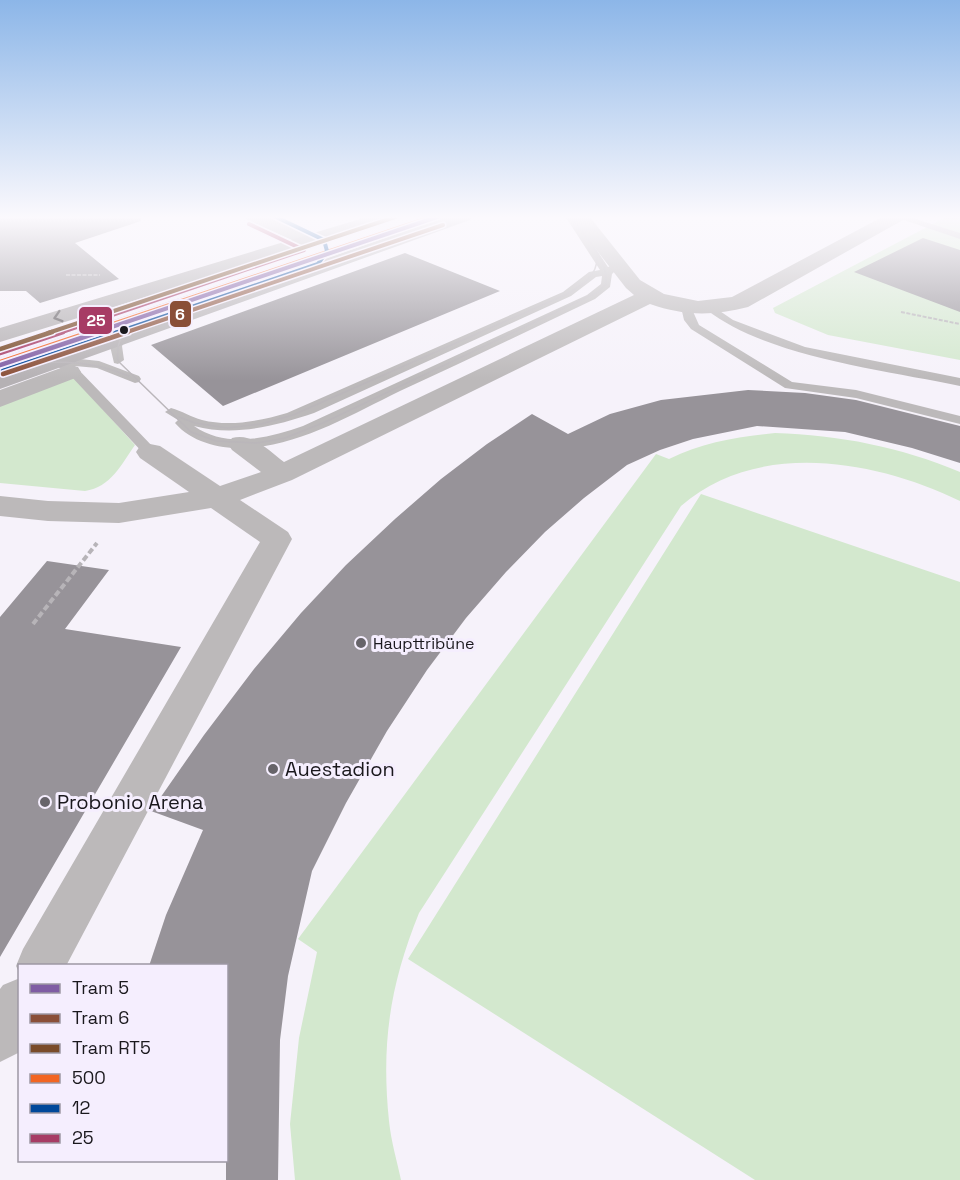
<svg xmlns="http://www.w3.org/2000/svg" width="960" height="1180" font-family="'Space Grotesk',sans-serif">
<rect width="100%" height="100%" fill="#f6f2fa"/>
<!-- green -->
<path fill="#d3e8ce" d="M948 216H960V360L828 335 775 313 773 308Z
M69 372 135 445C121 465 111 487 85 491L0 483V405Z
M775 433C839 435 901 447 960 472V501C875 460 758 439 681 506L419 913C390 985 381 1043 389 1121 391 1141 397 1161 401 1180H295L290 1124 299 1038 317 952 298 939 656 454 669 459C703 442 738 437 775 433Z
M701 494 960 582V1180H755L408 959Z"/>
<!-- building -->
<path fill="#979399" d="M0 216H140L141 221 75 243 119 279 40 303 26 291H0Z
M923 238 960 250V312L854 272Z
M405 253 500 291 223 406 151 345Z
M748 390 805 393 856 400 960 426V463L912 448 845 432 757 426 693 439 660 450 627 465 584 498 545 532 506 572 466 618 427 670 387 731 346 803 312 871 288 976 280 1040 278 1180H226V966H149L166 915 203 830 151 811 204 735 254 669 301 613 346 565 395 519 441 479 487 444 532 414 568 434 610 414 661 400Z
M47 561 109 570 65 629 181 647 0 957V617Z"/>
<g fill="none" stroke-linecap="round" stroke-linejoin="round">
<!-- path-far1 -->
<path stroke="#b7b4b8" stroke-width="2" stroke-dasharray="4 1.5" stroke-linecap="butt" d="M66 275H100
M901 312 960 324"/>
<!-- path -->
<path stroke="#b7b4b8" stroke-width="4" stroke-dasharray="6 3" stroke-linecap="butt" d="M33 624 97 543"/>
<!-- lane -->
<path fill="#bcb9ba" fill-rule="evenodd" d="M425 216H439L0 366V358Z
M565 216H574L608 267 614 264 619 267 612 274 610 287 595 299C530 330 465 361 400 391 353 414 304 443 251 448 225 450 193 444 175 423L178 420 165 412 171 408C182 411 191 417 202 420 230 427 260 421 287 413L563 292 589 272 600 270ZM602 276 601 284 587 295 303 426C268 438 227 449 194 426 235 437 275 426 314 413L571 296 596 277Z
M892 216H906L960 233V239Z
M686 304 691 307 699 325 792 382 856 390 960 416V424L856 398 785 388 691 329 684 320 681 307Z
M711 305 733 320 805 347 960 378V386C885 370 767 357 707 310L706 308Z
M126 325 132 328 122 346 124 360 118 364 114 363 110 346 122 326Z
M61 357 99 361 139 376 141 379 139 382 135 383 97 368 75 366 155 449 157 452 155 455H145L69 374 49 361 51 358Z"/>
<!-- street -->
<path fill="#bcb9ba" fill-rule="evenodd" d="M244 216H268L315 236 318 240 315 244H301L247 220Z
M570 216H589L640 280 664 294 698 301 732 297 884 216H906L903 220 748 307C713 316 684 316 650 304L292 480 240 500 288 532 292 539 66 966H20V974L16 966 23 949 260 542 211 508 119 523 48 521 0 516V496L48 501 119 503 189 492 140 458 136 452 140 446 150 444 160 446 220 486 261 472 232 450 228 444 232 438C253 433 268 450 284 462L634 295 626 288Z
M69 365 78 367 81 372 78 377 0 407V390Z
M20 978V1052L0 1062V989L3 985Z"/>
<!-- primary -->
<path fill="#b5b1b4" fill-rule="evenodd" d="M370 216H398L395 220 0 342V328Z
M447 216H473L470 220 0 389V374Z"/>
<!-- tram -->
<path stroke="#bab6ba" stroke-width="1.5" d="M161 305C136 316 114 331 118 361L191 432 216 441 257 443 285 438 325 422 598 292 606 284C609 260 583 234 570 216
M0 368C45 360 86 358 129 376
M179 417 195 423 227 428 261 424 293 415 567 294C582 285 598 276 597 256"/>
<!-- bus-1-far1 casing -->
<g stroke="#f5eefe" stroke-width="7">
<path id="bus-1-far1" d="M86 333 434 216"/>
</g>
<!-- bus-1 casing -->
<g stroke="#f5eefe" stroke-width="8">
<path id="bus-1" d="M0 362 90 332"/>
</g>
<!-- bus-2-far1 casing -->
<g stroke="#f5eefe" stroke-width="7">
<path id="bus-2-far1" d="M115 333 318 264 327 251 324 240 274 216"/>
</g>
<!-- bus-2 casing -->
<g stroke="#f5eefe" stroke-width="8">
<path id="bus-2" d="M3 371 119 332"/>
</g>
<!-- bus-3-far1 casing -->
<g stroke="#f5eefe" stroke-width="7">
<path id="bus-3-far1" d="M59 333 304 250 249 224"/>
</g>
<!-- bus-3 casing -->
<g stroke="#f5eefe" stroke-width="8">
<path id="bus-3" d="M0 353 63 332"/>
</g>
<!-- bus-1-far1 -->
<use href="#bus-1-far1" stroke="#f26522" stroke-width="4"/>
<!-- bus-1 -->
<use href="#bus-1" stroke="#f26522" stroke-width="4.5"/>
<!-- bus-2-far1 -->
<use href="#bus-2-far1" stroke="#00489a" stroke-width="4"/>
<!-- bus-2 -->
<use href="#bus-2" stroke="#00489a" stroke-width="4.5"/>
<!-- bus-3-far1 -->
<use href="#bus-3-far1" stroke="#a73c65" stroke-width="4"/>
<!-- bus-3 -->
<use href="#bus-3" stroke="#a73c65" stroke-width="4.5"/>
<!-- tram-1-far1 casing -->
<g stroke="#f5eefe" stroke-width="7">
<path id="tram-1-far1" d="M94 333 440 216"/>
</g>
<!-- tram-1 casing -->
<g stroke="#f5eefe" stroke-width="8">
<path id="tram-1" d="M0 365 99 332"/>
</g>
<!-- tram-2-far1 casing -->
<g stroke="#f5eefe" stroke-width="7">
<path id="tram-2-far1" d="M124 333 443 225"/>
</g>
<!-- tram-2 casing -->
<g stroke="#f5eefe" stroke-width="8">
<path id="tram-2" d="M3 374 128 332"/>
</g>
<!-- tram-3-far1 casing -->
<g stroke="#f5eefe" stroke-width="7">
<path id="tram-3-far1" d="M48 333 398 216"/>
</g>
<!-- tram-3 casing -->
<g stroke="#f5eefe" stroke-width="8">
<path id="tram-3" d="M0 349 52 332"/>
</g>
<!-- tram-1-far1 -->
<use href="#tram-1-far1" stroke="#7f5ca3" stroke-width="4"/>
<!-- tram-1 -->
<use href="#tram-1" stroke="#7f5ca3" stroke-width="4.5"/>
<!-- tram-2-far1 -->
<use href="#tram-2-far1" stroke="#8a4f38" stroke-width="4"/>
<!-- tram-2 -->
<use href="#tram-2" stroke="#8a4f38" stroke-width="4.5"/>
<!-- tram-3-far1 -->
<use href="#tram-3-far1" stroke="#7a4b2a" stroke-width="4"/>
<!-- tram-3 -->
<use href="#tram-3" stroke="#7a4b2a" stroke-width="4.5"/>
</g>
<!-- one-way arrows -->
<defs><path id="oneway-chevron" d="M-2-3.5L2.5 0L-2 3.5" fill="none" stroke-width="1.6" stroke-linecap="round" stroke-linejoin="round" transform="scale(1.5)"/></defs>
<use stroke="#686468" href="#oneway-chevron" transform="translate(58 317) rotate(163)"/>
<!-- sky -->
<linearGradient id="sky" x2="0" y2="1"><stop stop-color="#8cb6e8"/><stop offset="0.57" stop-color="#fbf9fd"/><stop offset="1" stop-color="#fbf9fd" stop-opacity="0"/></linearGradient>
<rect width="960" height="381" fill="url(#sky)"/>
<!-- markers -->
<circle fill="#1a181d" stroke="#f5eefe" stroke-width="2" cx="124" cy="330" r="5"/>
<g fill="#67646a" stroke="#f5eefe" stroke-width="2">
<circle cx="361" cy="643" r="6"/>
<circle cx="273" cy="769" r="6"/>
<circle cx="45" cy="802" r="6"/>
</g>
<g text-anchor="middle" stroke-width="6" stroke-linejoin="round" paint-order="stroke">
<!-- poi labels -->
<g font-size="16" fill="#1a181d" stroke="#f5eefe" text-anchor="start">
<text x="373" y="649">Haupttribüne</text>
</g>
<!-- near-poi labels -->
<g font-size="20" fill="#1a181d" stroke="#f5eefe" text-anchor="start">
<text x="285" y="776">Auestadion</text>
<text x="57" y="809">Probonio Arena</text>
</g>
</g>
<g stroke="#f5eefe" stroke-width="2">
<rect x="169" y="300" width="23" height="28" rx="6" fill="#8a4f38"/>
<rect x="78" y="306" width="35" height="29" rx="6" fill="#a73c65"/>
</g>
<g font-size="16" text-anchor="middle" font-weight="bold" fill="#fff">
<text x="180" y="320">6</text>
<text x="96" y="326">25</text>
</g>
<!-- legend -->
<rect x="18" y="964" width="210" height="198" fill="#f5eefe" stroke="#9d98a4" stroke-width="1.5"/>
<rect x="30" y="984" width="30" height="9" fill="#7f5ca3" stroke="#9d98a4" stroke-width="1.5"/>
<text x="72" y="994" font-size="18" fill="#1a181d">Tram 5</text>
<rect x="30" y="1014" width="30" height="9" fill="#8a4f38" stroke="#9d98a4" stroke-width="1.5"/>
<text x="72" y="1024" font-size="18" fill="#1a181d">Tram 6</text>
<rect x="30" y="1044" width="30" height="9" fill="#7a4b2a" stroke="#9d98a4" stroke-width="1.5"/>
<text x="72" y="1054" font-size="18" fill="#1a181d">Tram RT5</text>
<rect x="30" y="1074" width="30" height="9" fill="#f26522" stroke="#9d98a4" stroke-width="1.5"/>
<text x="72" y="1084" font-size="18" fill="#1a181d">500</text>
<rect x="30" y="1104" width="30" height="9" fill="#00489a" stroke="#9d98a4" stroke-width="1.5"/>
<text x="72" y="1114" font-size="18" fill="#1a181d">12</text>
<rect x="30" y="1134" width="30" height="9" fill="#a73c65" stroke="#9d98a4" stroke-width="1.5"/>
<text x="72" y="1144" font-size="18" fill="#1a181d">25</text>
</svg>
